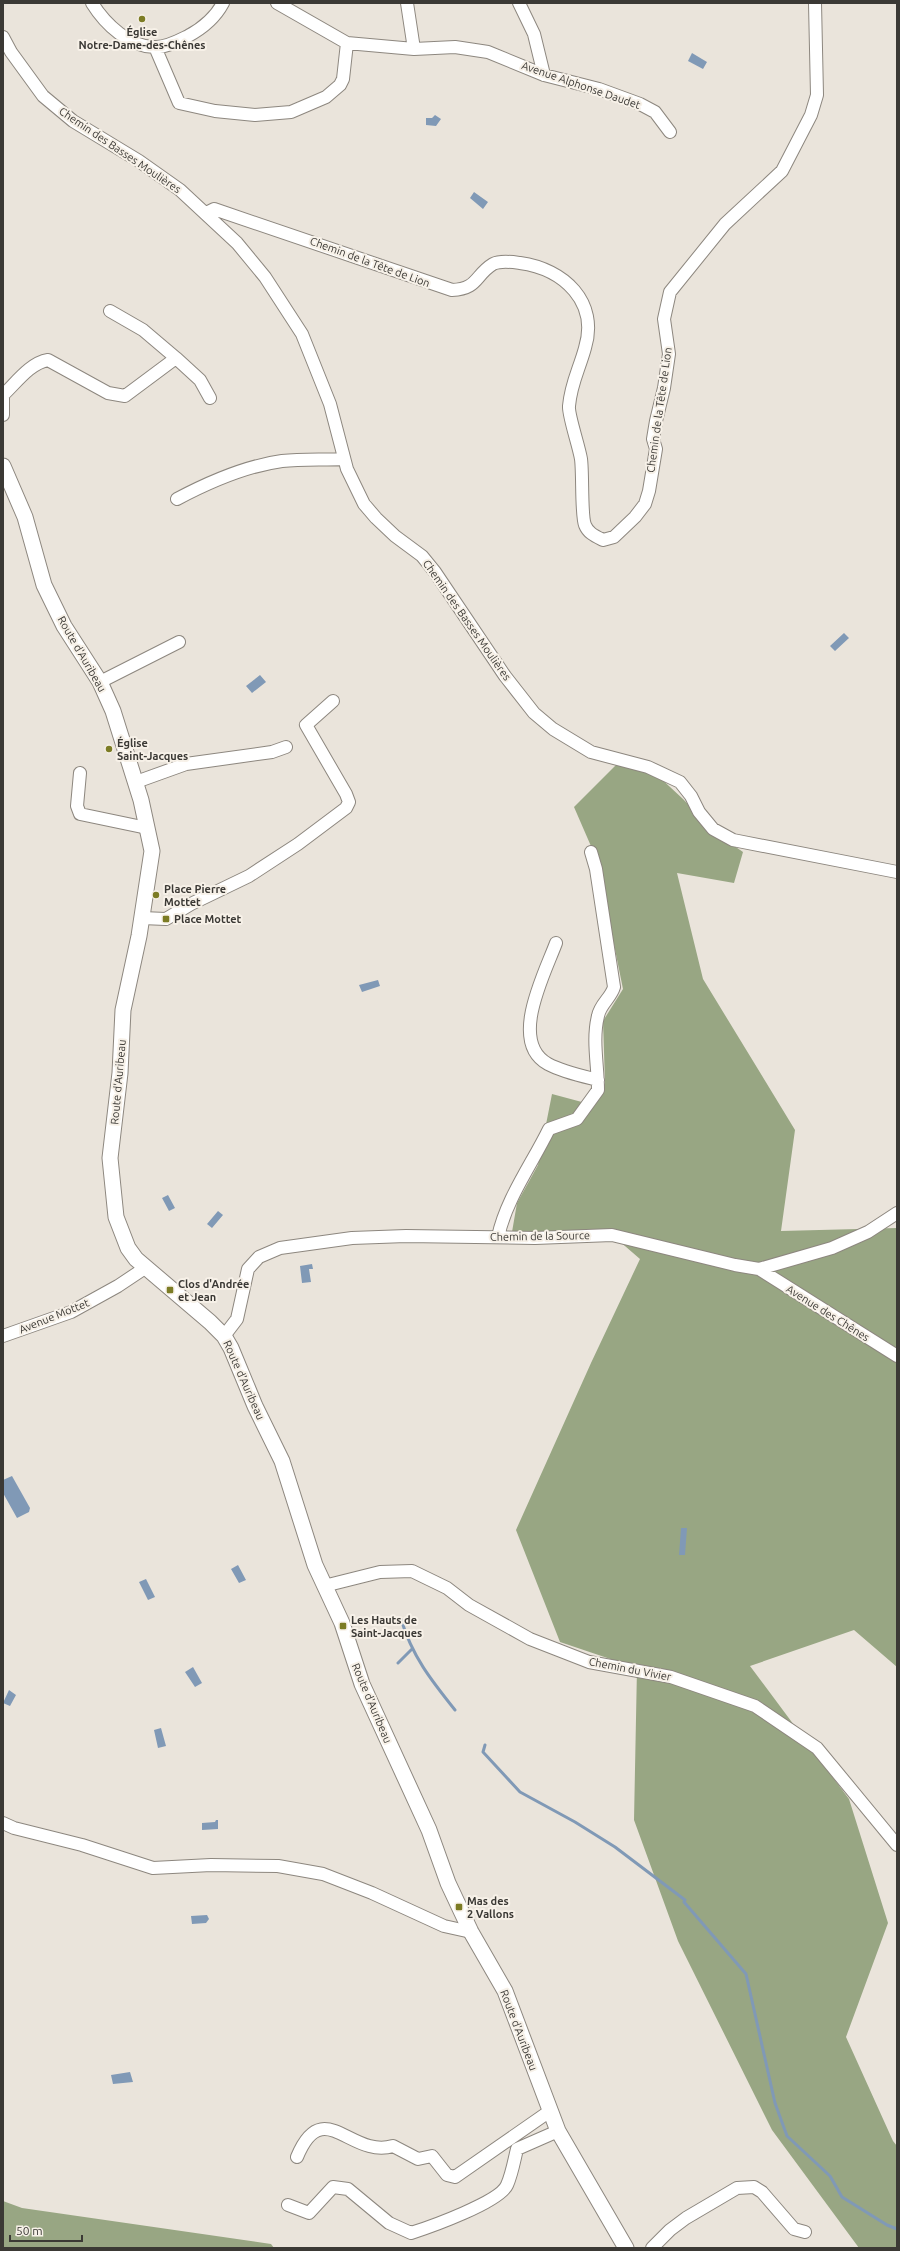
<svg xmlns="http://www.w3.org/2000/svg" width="900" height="2251" font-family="Ubuntu,sans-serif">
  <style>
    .forest { fill: #98a683 }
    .water { fill: #8099b6 }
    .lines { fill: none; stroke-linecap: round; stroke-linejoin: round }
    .stream { stroke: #8099b6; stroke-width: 3 }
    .minor-casing { stroke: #8d877f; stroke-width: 14 }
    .tertiary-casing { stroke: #8d877f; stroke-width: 17 }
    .minor { stroke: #fff; stroke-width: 12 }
    .tertiary { stroke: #fff; stroke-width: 15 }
    .poi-dot { fill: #7c7c25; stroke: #f7f1e8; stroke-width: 1.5 }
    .labels { text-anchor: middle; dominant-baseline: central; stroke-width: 4; stroke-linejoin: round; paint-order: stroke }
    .poi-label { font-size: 11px; font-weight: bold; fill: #3b3935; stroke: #f7f1e8; text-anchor: start }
    .street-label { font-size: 11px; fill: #3b3935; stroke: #f7f1e8 }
  </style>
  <rect width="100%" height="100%" fill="#eae4db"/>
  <path class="forest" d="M 617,764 L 656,774 L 683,799 L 714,832 L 743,852 L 734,883 L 677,873 L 703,979 L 795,1130 L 781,1231 L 897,1228 L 897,1667 L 854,1630 L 750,1666 L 849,1799 L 888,1923 L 846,2037 L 893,2141 L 897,2146 L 897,2248 L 859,2248 L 772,2130 L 678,1941 L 634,1820 L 637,1668 L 560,1642 L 516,1530 L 591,1363 L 640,1259 L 618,1240 L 512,1232 L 517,1203 L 538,1165 L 552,1094 L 593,1105 L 605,1083 L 603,1021 L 623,989 L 597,860 L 574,807 Z
    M 3,2201 L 22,2208 L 271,2244 L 274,2248 L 3,2248 Z"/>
  <path class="water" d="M 692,53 L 707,62 L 703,69 L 688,61 Z
    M 435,115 L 441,119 L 436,126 L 426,125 L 426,118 L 432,118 Z
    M 474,192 L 488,202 L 483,209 L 470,198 Z
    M 844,633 L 849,638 L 835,651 L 830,646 Z
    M 260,675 L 266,682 L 252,693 L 246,686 Z
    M 378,980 L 380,986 L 362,992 L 359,985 Z
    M 168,1195 L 175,1208 L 169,1211 L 162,1198 Z
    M 218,1211 L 223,1215 L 212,1228 L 207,1224 Z
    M 312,1264 L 313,1269 L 309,1269 L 311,1282 L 302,1283 L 300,1266 Z
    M 12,1476 L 30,1508 L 29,1512 L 17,1518 L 3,1493 L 3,1480 Z
    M 681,1528 L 687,1528 L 685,1555 L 679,1555 Z
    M 238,1565 L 246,1580 L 239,1583 L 231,1569 Z
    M 146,1579 L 155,1597 L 148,1600 L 139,1582 Z
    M 193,1667 L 202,1683 L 195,1687 L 185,1672 Z
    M 9,1690 L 16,1695 L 10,1706 L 3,1703 Z
    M 161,1728 L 166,1746 L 158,1748 L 154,1730 Z
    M 216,1820 L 218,1820 L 218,1829 L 202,1830 L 202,1823 L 215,1822 Z
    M 191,1916 L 207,1915 L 209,1919 L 206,1923 L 192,1924 Z
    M 130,2072 L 133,2082 L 113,2084 L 111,2075 Z"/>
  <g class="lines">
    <path class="stream" d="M 401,1619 C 412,1656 431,1680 455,1710
      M 398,1663 L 412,1649
      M 485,1745 L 483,1752 L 520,1792 L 575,1822 L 615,1847 L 685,1900 L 684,1902 L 746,1974 L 775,2103 L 787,2136 L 830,2176 L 842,2197 L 887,2225 L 897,2229"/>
    <defs>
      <path id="minor" d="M 92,3 C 105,24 130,48 156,47 C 167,47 178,41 188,36 C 203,28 215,18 223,3
        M 277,3 L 347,43 L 414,49 L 455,47 L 488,52 L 544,75 L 599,89 L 640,104 L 655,112 L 670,132
        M 407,3 L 414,49
        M 519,3 L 534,34 L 544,75
        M 3,37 L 11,52 L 43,96 L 73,121 L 139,161 L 180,190 L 237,243 L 265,277 L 302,334 L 330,404 L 347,469 L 364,504 L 376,518 L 395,536 L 422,556 L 435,572 L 505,676 L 534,713 L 553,729 L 591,752 L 648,767 L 680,782 L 691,796 L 699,812 L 713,829 L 733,840 L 897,872
        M 155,47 L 179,103 L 215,111 L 255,115 L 291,112 L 326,97 L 340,85 L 343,79 L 347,43
        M 206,213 L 214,209 L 452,290 C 478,289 475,275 493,264 C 501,260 513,262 520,263 C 564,269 599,302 585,348 C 579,370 571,383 569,406 C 568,415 579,446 581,459 C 583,473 581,516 585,525 C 588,533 595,536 603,540 L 614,537 L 635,517 L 645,504 L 649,491 L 656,449 L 653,439 L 656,421 L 664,388 L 669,354 L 664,319 L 670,292 L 725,224 L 782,171 L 811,115 L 817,95 L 815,3
        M 110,311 L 143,330 L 176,358
        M 3,415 L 3,395 C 16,383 30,363 48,360 L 108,393 L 125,396 L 176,358 L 200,380 L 210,398
        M 177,499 C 209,482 245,466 282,461 C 302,459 323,460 344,459
        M 100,682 L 179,642
        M 80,773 L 77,806 L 80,814 L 147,828
        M 136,782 L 186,764 L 272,752 L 286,747
        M 142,918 L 166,919 L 191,904 L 249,876 L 298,844 L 346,808 L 349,802 L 346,794 L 306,725 L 333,701
        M 556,943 C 545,973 508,1042 548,1064 C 563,1072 582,1076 598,1080
        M 498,1237 C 506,1199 532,1164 549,1129 L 577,1119 L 598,1090 C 598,1065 592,1040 598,1016 C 600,1004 611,998 614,987 L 596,869 L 591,852
        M 759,1269 L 897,1356
        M 3,1336 L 71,1312 L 118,1286 L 145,1268
        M 224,1336 L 237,1319 L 248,1269 L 259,1257 L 280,1248 L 352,1238 L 406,1236 L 535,1238 L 612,1235 L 735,1265 L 759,1269 L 832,1248 L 868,1232 L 897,1213
        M 324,1586 L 380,1572 L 412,1571 L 447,1588 L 469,1605 L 530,1639 L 589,1662 L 671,1677 L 755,1706 L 817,1748 L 897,1845
        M 3,1823 L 14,1828 L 82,1845 L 153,1868 L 211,1865 L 278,1866 L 323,1874 L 372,1893 L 444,1926 L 471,1932
        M 297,2157 C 323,2094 351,2159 393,2146 L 418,2159 L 432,2156 L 447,2175 L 455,2177 L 550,2111
        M 288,2205 L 309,2213 L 333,2187 L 348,2189 L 389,2223 L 411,2233 C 430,2227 500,2202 507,2185 C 512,2174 514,2161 517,2149 L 558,2131
        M 652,2248 L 670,2230 L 686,2218 L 737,2188 L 754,2187 L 762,2192 L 794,2229 L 805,2232"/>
      <path id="tertiary" d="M 3,466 L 25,517 L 44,585 L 64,626 L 100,682 L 113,711 L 141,800 L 152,851 L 139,936 L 123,1010 L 120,1073 L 110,1158 L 116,1217 L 128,1248 L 136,1259 L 210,1322 L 224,1336 L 231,1348 L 255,1406 L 282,1461 L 315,1565 L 342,1623 L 362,1684 L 429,1830 L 448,1883 L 471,1932 L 505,1991 L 558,2131 L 626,2248"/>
    </defs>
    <use href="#minor" class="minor-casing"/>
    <use href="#tertiary" class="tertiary-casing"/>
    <use href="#minor" class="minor"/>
    <use href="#tertiary" class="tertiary"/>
  </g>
  <g class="poi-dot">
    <circle cx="142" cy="19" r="4"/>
    <circle cx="109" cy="749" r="4"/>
    <circle cx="156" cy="895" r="4"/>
    <rect x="162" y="915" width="8" height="8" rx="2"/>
    <rect x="166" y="1286" width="8" height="8" rx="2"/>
    <rect x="339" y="1622" width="8" height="8" rx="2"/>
    <rect x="455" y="1903" width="8" height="8" rx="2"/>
  </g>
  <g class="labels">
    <g class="poi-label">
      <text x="142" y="32" text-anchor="middle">Église<tspan x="142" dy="13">Notre-Dame-des-Chênes</tspan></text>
      <text x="117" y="743">Église<tspan x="117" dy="13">Saint-Jacques</tspan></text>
      <text x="164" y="889">Place Pierre<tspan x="164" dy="13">Mottet</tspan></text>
      <text x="174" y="919">Place Mottet</text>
      <text x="178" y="1284">Clos d'Andrée<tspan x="178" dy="13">et Jean</tspan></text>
      <text x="351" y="1620">Les Hauts de<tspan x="351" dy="13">Saint-Jacques</tspan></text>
      <text x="467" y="1901">Mas des<tspan x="467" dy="13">2 Vallons</tspan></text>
    </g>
    <g class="street-label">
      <text transform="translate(581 85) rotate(19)">Avenue Alphonse Daudet</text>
      <text transform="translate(120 150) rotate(34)">Chemin des Basses Moulières</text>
      <text transform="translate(370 262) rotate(20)">Chemin de la Tête de Lion</text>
      <text transform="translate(659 410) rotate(-82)">Chemin de la Tête de Lion</text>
      <text transform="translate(467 620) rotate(55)">Chemin des Basses Moulières</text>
      <text transform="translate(82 654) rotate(60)">Route d'Auribeau</text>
      <text transform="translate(118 1082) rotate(-85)">Route d'Auribeau</text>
      <text transform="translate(540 1236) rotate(-1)">Chemin de la Source</text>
      <text transform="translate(828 1313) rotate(32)">Avenue des Chênes</text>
      <text transform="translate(54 1316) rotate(-22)">Avenue Mottet</text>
      <text transform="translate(244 1380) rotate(66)">Route d'Auribeau</text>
      <text transform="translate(630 1669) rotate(11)">Chemin du Vivier</text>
      <text transform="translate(372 1703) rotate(67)">Route d'Auribeau</text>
      <text transform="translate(519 2030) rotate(69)">Route d'Auribeau</text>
    </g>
  </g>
  <rect width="900" height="2251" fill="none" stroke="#3b3935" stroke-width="8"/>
  <path d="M10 2235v6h72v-6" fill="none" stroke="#3b3935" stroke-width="2"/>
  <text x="16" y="2235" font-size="12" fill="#3b3935" stroke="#f7f1e8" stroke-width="3" paint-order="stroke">50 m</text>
</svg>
